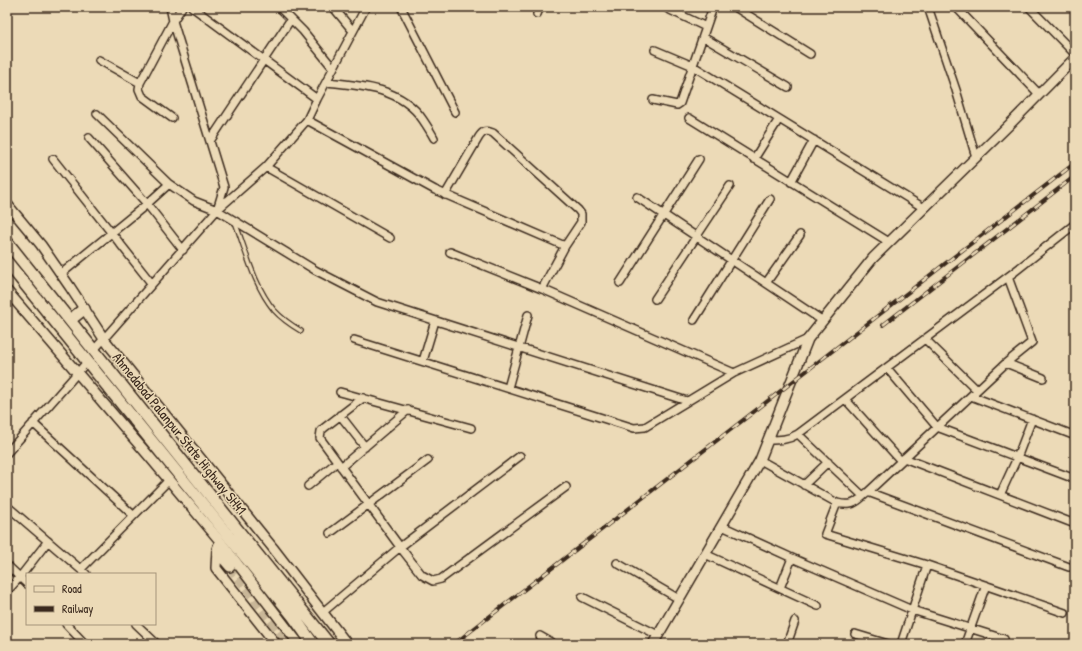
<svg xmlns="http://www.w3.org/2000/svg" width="1082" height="651" font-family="'Patrick Hand',sans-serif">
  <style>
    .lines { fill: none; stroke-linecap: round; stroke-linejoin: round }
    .tertiary-tunnel { stroke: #c9b798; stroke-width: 9; stroke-dasharray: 9 4.5; stroke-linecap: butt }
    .service-casing { stroke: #3b2a1e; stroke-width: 6 }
    .minor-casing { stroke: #3b2a1e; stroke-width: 10 }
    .tertiary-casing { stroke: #3b2a1e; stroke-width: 12 }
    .primary-casing { stroke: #3b2a1e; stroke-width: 14 }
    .service { stroke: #ecdab7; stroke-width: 3.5 }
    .minor { stroke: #ecdab7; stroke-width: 7 }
    .tertiary { stroke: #ecdab7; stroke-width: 9 }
    .primary { stroke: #ecdab7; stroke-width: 11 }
    .rail-casing { stroke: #3b2a1e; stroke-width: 4 }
    .rail { stroke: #ecdab7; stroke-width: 2.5; stroke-dasharray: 8; stroke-linecap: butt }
    .labels { text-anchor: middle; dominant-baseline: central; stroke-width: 3; stroke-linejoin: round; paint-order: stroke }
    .street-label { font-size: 14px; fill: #3b2a1e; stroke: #ecdab7 }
  </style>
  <rect width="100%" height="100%" fill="#ecdab7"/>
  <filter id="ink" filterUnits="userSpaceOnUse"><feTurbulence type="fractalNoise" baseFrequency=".025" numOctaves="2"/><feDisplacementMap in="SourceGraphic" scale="8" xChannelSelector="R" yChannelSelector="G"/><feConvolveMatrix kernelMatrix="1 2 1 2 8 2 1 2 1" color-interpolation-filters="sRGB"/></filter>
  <g filter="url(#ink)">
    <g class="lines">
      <path class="tertiary-tunnel" d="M 230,567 L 289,644"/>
      <defs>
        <path id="service" d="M 235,222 C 246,251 254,286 274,310 C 282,319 291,325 301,331"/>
        <path id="minor" d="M 170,7 L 173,21 L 140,83 L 139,89 L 142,96 L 172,118
          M 192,7 L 317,99 L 307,120 L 435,190 L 565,246
          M 279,7 L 303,31 L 333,68
          M 333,7 L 353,31
          M 401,7 L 455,112
          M 735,7 L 810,54
          M 928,7 L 956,90 L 976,157
          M 956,7 L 1039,94
          M 1029,7 L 1075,54
          M 668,9 L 706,27
          M 537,14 L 540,7
          M 703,37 L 788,87
          M 655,50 L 693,66 L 924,208
          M 99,60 L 140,83
          M 326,82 C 361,85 402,88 423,120 C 427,126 431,132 434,138
          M 317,99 L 366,7
          M 653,100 L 677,105 L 680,103 L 713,7
          M 97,114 L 169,184 L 194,201 L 217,210 L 315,270 L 377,302 L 687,401
          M 689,118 L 889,242
          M 89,138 L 147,204 L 183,250
          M 210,141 L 291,19
          M 53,159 L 152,284
          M 754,159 L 779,119
          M 266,167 L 390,238
          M 791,182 L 814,140
          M 445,195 L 479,137 C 483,131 486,130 493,133 L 578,210 L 581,214 L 581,222 L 565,246 L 542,289
          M 637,197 L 823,321
          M 217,210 L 266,167 L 307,120
          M 450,252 L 542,289 L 734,373 L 808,339
          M 61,274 L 147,204 L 169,184
          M 620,283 L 699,159
          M 766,283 L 800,235
          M 655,299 L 730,186
          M 694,320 L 770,199
          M 925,339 L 977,390
          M 354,340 L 634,428 L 645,427 L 734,373
          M 94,350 L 217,210 L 224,187 L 173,21 L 182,7
          M 423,361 L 435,321
          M 1006,363 L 1043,378
          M 887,368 L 937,427 L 1075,479
          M 508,388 L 528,315
          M 340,392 L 471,428
          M 971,396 L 1073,435
          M 363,398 L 324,428 L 321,431 L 320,438 L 400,547 L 422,575 L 433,581 L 441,579 L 566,487
          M 845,399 L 901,461
          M 340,415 L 365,447
          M 33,423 L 133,515
          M 798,434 L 863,496
          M 768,440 C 780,440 788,440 798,434 L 1013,273 L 1075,224
          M 7,453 L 87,362
          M 904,458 L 1075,524
          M 760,460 L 837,503 C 854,507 856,502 868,492 L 1069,567
          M 341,467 L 408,410
          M 804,485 L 828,462
          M 308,486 L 337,462
          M 868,492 L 1006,363 L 1032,342 L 1008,277
          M 1000,495 L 1017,458 L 1032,419
          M 837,503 L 825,534 L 927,565 L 901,644
          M 7,506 L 86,574
          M 722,526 L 792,558 L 912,610 L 1004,639
          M 330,533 L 428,460
          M 705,554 L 818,606
          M 617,563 L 679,599
          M 7,565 L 27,584
          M 927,565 L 1065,613
          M 81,569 L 169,480
          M 780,588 L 792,558
          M 7,591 L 20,577 L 48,541
          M 582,597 L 658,635
          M 323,612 L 400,547 L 520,456
          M 66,624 L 85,644
          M 136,624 L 157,644
          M 855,634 L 888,644
          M 540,636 L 554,644
          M 787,644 L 795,621
          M 965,644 L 986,585"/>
        <path id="tertiary" d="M 7,204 L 41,245 L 70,287 L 104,339 L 273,548 L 347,644
          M 7,291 L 148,455 L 220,541 L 299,644
          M 220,541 L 217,549 L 216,568 L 276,644
          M 217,552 L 230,567
          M 653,644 L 760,460 L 808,339 L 873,258 L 1010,124 L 1075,58"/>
        <path id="primary" d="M 7,242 L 329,644
          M 7,262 L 293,616 L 313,644
          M 70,320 L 84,309"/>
      </defs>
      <use href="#service" class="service-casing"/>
      <use href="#minor" class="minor-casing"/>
      <use href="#tertiary" class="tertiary-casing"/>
      <use href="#primary" class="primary-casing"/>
      <use href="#service" class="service"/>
      <use href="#minor" class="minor"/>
      <use href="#tertiary" class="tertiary"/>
      <use href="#primary" class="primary"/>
      <defs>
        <path id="rail" d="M 883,325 L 1075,176
          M 454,644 L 1075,163"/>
      </defs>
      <use href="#rail" class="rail-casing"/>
      <use href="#rail" class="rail"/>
    </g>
  </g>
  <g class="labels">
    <g class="street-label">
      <text transform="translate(180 433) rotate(51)">Ahmedabad Palanpur State Highway SH41</text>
    </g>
  </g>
  <rect width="1082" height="651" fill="none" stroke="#ecdab7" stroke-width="24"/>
  <rect x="12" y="12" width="1058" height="627" fill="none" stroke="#3b2a1e" stroke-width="1.5" filter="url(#ink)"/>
  <rect x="26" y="573" width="130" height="52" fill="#ecdab7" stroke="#a5947a"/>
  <rect x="34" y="586" width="20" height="6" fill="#ecdab7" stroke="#a5947a"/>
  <text x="62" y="593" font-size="12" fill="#3b2a1e">Road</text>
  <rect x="34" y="606" width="20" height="6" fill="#3b2a1e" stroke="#a5947a"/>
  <text x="62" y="613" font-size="12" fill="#3b2a1e">Railway</text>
</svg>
